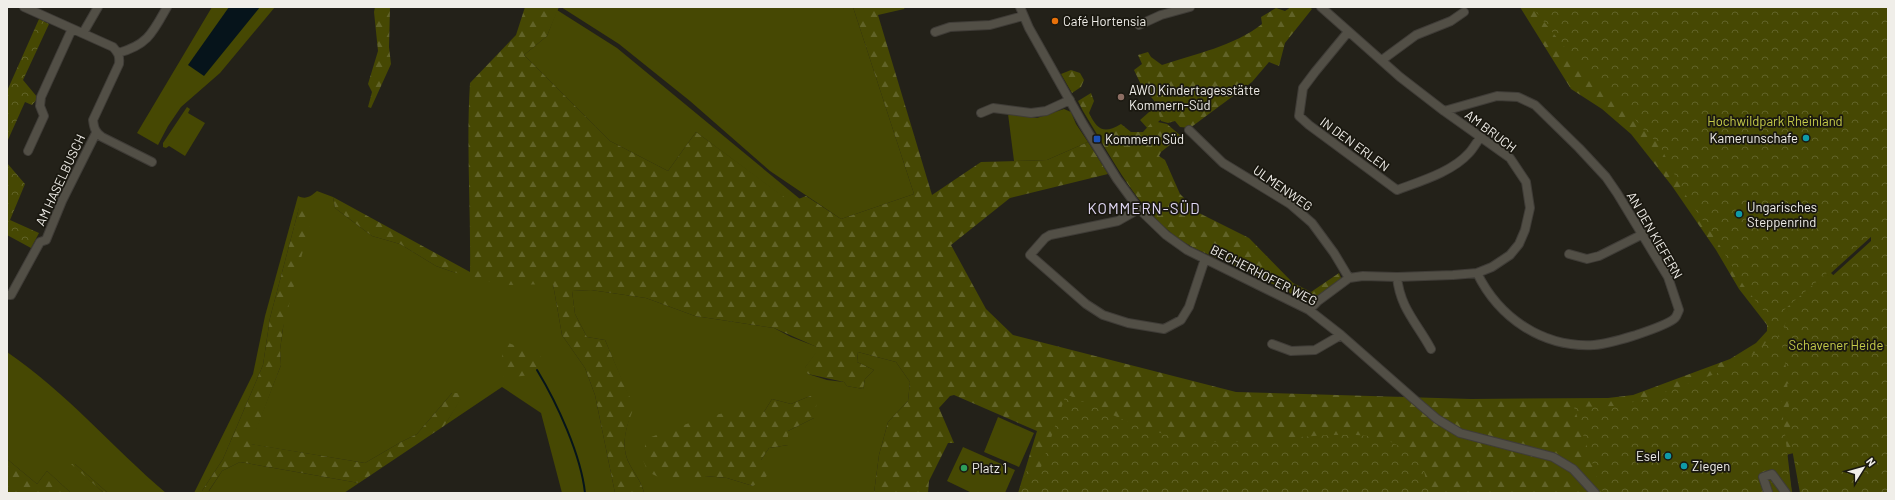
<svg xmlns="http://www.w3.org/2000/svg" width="1895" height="500" font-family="Barlow,sans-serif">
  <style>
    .grass { fill: #464803; fill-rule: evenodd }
    .forest { fill: url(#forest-firs) }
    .park { fill: url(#park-crowns) }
    .water { fill: #06141b }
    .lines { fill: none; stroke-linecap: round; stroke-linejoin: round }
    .stream { stroke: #06141b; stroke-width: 2 }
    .minor-casing { stroke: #3f3c37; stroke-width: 10 }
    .minor { stroke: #524f46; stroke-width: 8 }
    .food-dot { fill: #e8710a; stroke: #1a1810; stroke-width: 1.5 }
    .education-dot { fill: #8d6e63; stroke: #1a1810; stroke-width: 1.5 }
    .culture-dot { fill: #0f9aa8; stroke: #1a1810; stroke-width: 1.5 }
    .transit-dot { fill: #1a4fb4; stroke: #1a1810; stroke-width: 1.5 }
    .leisure-dot { fill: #2e9e5b; stroke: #1a1810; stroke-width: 1.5 }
    .labels { text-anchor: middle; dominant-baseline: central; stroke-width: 3.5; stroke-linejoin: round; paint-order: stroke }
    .poi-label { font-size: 13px; fill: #f0eee9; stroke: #1a1810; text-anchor: start }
    .park-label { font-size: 13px; fill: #c5cb49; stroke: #1a1810 }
    .street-label { font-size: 13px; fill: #f0eee9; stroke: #1a1810 }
    .quarter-label { font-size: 15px; letter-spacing: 1px; fill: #e1d8f5; stroke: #1a1810 }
  </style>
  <defs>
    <pattern id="forest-firs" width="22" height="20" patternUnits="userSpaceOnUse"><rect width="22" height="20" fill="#464803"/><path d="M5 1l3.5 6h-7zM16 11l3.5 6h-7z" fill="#616328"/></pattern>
    <pattern id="park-crowns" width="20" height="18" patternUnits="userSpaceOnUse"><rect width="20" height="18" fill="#464803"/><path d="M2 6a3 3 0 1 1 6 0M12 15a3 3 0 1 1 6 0" fill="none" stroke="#616328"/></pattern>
  </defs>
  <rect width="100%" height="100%" fill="#232119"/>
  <path class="grass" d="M 212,7 L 275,7 L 220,73 L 181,107 L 168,126 L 158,145 L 137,133 Z
    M 561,7 L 853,7 L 914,194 L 841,219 L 770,171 L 690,101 L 619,44 Z
    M 557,10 L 617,48 L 800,199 L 791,203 L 696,132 L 668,171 L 610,141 L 524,55 L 547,36 Z
    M 1157,105 L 1166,115 L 1149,130 L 1140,120 Z
    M 187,107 L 190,109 L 188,113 L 205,123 L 185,156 L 169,146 L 166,148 L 163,147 L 163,143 Z
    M 1064,109 L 1071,112 L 1076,124 L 1088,142 L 1047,160 L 1014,161 L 1008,114 L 1037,118 Z
    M 317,191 L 333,197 L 335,208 L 372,236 L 400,244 L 436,266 L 453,272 L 532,284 L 553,284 L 562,335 L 585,368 L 595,395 L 615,493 L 562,493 L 541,413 L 502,387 L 444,426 L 464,393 L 452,393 L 417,434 L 401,442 L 365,463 L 250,444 L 281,365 L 280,350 L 283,328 L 299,208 L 270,318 L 263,365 L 223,459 L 202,491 L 209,491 L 222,471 L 240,462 L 359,483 L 344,493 L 194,493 L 253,374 L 265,316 L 298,196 C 306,200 311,196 317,191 Z
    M 591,290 L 646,298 L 695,316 L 774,328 L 791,337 L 820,348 L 805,368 L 808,374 L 827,380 L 844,382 L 847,386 L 863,389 L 865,379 L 874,370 L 857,362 L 858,352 L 896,362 L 910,382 L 908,401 L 888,422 L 879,455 L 874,493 L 644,493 C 642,483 635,474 630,465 C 619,446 627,425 633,407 L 605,340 L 587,337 L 575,314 L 572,291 ZM 810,396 L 814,418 L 788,431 L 788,445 L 769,448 L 761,460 L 753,486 L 727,478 L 705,476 L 764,412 L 772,399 L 791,404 Z
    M 7,352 C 66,392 112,447 166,493 L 108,493 L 75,464 L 72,464 L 104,493 L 71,493 L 47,471 L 37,484 L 7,459 Z
    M 998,417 L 1034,433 L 1019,467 L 984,452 Z
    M 963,447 L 1015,470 L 1005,493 L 972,493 L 947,481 Z"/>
  <path class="forest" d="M 375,7 L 390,7 L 389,47 L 391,64 L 371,108 L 368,107 L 372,92 L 368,84 L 378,51 L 374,12 Z
    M 525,7 L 559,7 L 547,36 L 524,55 L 610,141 L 668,171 L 696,132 L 791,202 L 806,196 L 841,219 L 914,194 L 853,7 L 905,7 L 904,9 L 878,15 L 932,195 L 981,162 L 1047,160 L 1088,142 L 1108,174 L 1010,198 L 951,245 L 986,309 L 1013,335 L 1236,392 L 1471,399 L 1608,398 L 1633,395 L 1730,359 L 1756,343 L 1767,331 L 1767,325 L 1739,289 L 1716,250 L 1672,186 L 1631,134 L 1602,109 L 1571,89 L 1520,7 L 1888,7 L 1888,233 L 1872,236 L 1831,273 L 1888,326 L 1888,493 L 1825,445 L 1786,455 L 1792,493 L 1018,493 L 1037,431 L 954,395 L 950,396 L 939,408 L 954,443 L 948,443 L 929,481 L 928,493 L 874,493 L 879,455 L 888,422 L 908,401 L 910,382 L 896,362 L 858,352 L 857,362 L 874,370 L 865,379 L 863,389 L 847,386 L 844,382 L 808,374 L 804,369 L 819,348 L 774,328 L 695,316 L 646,298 L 591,290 L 572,291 L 575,314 L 587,337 L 605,340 L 634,407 C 627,425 619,446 630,465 C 635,474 642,483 644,493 L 615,493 L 595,395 L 585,368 L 562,335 L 553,284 L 503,285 L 453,272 L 436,266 L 400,244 L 372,236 L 335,208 L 333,197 L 470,272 C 471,209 466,146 470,83 L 516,35 Z
    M 1291,7 L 1309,7 L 1312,9 L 1285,43 L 1279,66 L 1269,62 L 1252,82 L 1190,128 L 1180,127 L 1175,121 L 1168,123 L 1161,121 C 1158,111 1156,97 1145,93 L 1134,70 L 1142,64 L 1138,55 L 1148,52 L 1151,57 L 1162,65 C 1195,54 1234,46 1262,24 L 1261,17 L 1276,8 L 1285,11 Z
    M 1071,70 L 1080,73 L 1084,80 L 1081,87 L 1072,93 L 1061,74 Z
    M 1091,93 L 1094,101 L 1089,113 C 1097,129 1103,135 1121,124 L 1131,132 L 1143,132 L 1153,121 L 1167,124 L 1181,136 L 1161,152 L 1159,156 L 1165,160 L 1180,194 L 1199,213 L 1249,238 L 1293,283 L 1311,292 L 1339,273 L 1342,280 L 1308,303 C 1282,288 1254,275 1226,262 C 1207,254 1186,246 1170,232 C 1132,200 1109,153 1083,111 L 1078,101 Z
    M 299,208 L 313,212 L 283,328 L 280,350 L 281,365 L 251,444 L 365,463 L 401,442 L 417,434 L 452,393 L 465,393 L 444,426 L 359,483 L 240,462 L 222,471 L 208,492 L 202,491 L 223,459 L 263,365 L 270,318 Z
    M 501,340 L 541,356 L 540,374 L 504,378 Z
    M 810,396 L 818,396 L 814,418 L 788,431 L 788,445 L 769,448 L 761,460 L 767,476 L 753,486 L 727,478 L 705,476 L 673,484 L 648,472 L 643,460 L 646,439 C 674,429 737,402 764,412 L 772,399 L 791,404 Z
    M 7,459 L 37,484 L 47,471 L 71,493 L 7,493 Z
    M 71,464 L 75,464 L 108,493 L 104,493 Z"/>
  <path class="park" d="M 1532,7 L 1888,7 L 1888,195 L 1884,205 L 1888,199 L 1888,493 L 1800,493 L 1792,449 L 1786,368 L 1781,339 L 1787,317 L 1871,241 L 1871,235 L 1785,309 L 1783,312 L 1778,338 L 1779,339 L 1782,408 L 1792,493 L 1605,493 L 1601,489 L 1574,407 L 1613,406 L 1629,403 L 1649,398 L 1731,368 L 1761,349 L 1772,334 L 1774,324 L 1744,286 L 1720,246 L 1683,191 L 1659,144 L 1643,129 L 1621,102 L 1575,60 Z
    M 39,19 L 49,24 L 23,80 L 38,98 L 32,105 L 25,102 L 7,142 L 7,91 Z
    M 7,163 L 25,184 L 10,220 L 39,233 L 31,248 L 7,235 Z
    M 1066,394 C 1104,411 1145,432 1186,439 C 1249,450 1314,428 1377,437 C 1387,438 1411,453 1421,458 L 1429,493 L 1019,493 L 1027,470 L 1040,470 Z"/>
  <path class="water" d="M 229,7 L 260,7 L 204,76 L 188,65 Z"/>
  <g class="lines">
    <path class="stream" d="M 537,370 C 557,403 581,455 585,493"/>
    <defs>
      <path id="minor" d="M 24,7 L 113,47 C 118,53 120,55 119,64 L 93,120 C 94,128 95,132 102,137 L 152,162
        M 1020,7 L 1029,28 L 1083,124 L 1117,179 L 1139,209 L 1166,235 L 1187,250 L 1309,310 L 1341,335 L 1416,401 L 1437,419 L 1460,433 L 1553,457 L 1573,469 L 1595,493
        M 1139,25 L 1161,15 L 1190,7
        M 935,32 L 950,27 L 990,25 L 1023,16
        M 1348,32 L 1315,72 L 1303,88 L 1299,116 L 1309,125 L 1397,190 C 1421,181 1452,172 1469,153 C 1473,149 1476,143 1480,138
        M 83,33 L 98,7
        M 118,53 C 148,45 153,32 167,7
        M 1382,60 L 1416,35 L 1451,21 L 1464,12
        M 1444,111 L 1497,96 L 1518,97 L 1535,105 L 1579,148 L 1606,177 L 1617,193 L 1668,277 L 1679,310 C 1678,312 1677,316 1675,318 C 1669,324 1645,332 1636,335 C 1623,339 1608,344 1594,345 C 1543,348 1499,318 1477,273
        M 981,113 L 993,108 L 1031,113 L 1046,111 L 1070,100
        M 1189,130 L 1223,163 L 1290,204 L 1312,223 L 1334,253 L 1349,278
        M 28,151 L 44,116 L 40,106 L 41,97 L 72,29
        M 1139,209 L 1118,221 L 1050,235 L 1045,238 L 1030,255 L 1086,304 L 1103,315 L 1128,323 L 1164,329 L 1181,320 L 1189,307 L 1205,259
        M 1569,254 L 1587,259 L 1599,256 L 1643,234
        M 1397,277 C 1400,308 1417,323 1431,349
        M 7,295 L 11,295 L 40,242 L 46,240 L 62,201 L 96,133
        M 1309,310 L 1318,301 L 1349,278 L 1363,276 L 1397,277 L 1453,275 L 1477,273 L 1492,267 L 1510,255 L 1519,244 L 1525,230 L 1530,208 L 1526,182 L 1510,158 L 1444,111 L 1400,77 L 1321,7
        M 1272,344 L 1291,351 L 1315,350 L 1341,335
        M 1768,492 L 1763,477 L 1772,474 L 1786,493"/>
    </defs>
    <use href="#minor" class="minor-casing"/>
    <use href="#minor" class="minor"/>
  </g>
  <circle class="food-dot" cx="1055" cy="21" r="4"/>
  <circle class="education-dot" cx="1121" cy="97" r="4"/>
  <g class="culture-dot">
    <circle cx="1806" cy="138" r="4"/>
    <circle cx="1739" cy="214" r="4"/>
    <circle cx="1668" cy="456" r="4"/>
    <circle cx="1684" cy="466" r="4"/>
  </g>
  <rect class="transit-dot" x="1093" y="135" width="8" height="8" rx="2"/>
  <circle class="leisure-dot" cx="964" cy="468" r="4"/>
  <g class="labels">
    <g class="poi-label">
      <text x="1063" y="21">Café Hortensia</text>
      <text x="1129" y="90">AWO Kindertagesstätte<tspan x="1129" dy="15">Kommern-Süd</tspan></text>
      <text x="1798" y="138" text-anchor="end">Kamerunschafe</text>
      <text x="1105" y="139">Kommern Süd</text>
      <text x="1747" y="207">Ungarisches<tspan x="1747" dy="15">Steppenrind</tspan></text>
      <text x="1660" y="456" text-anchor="end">Esel</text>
      <text x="1692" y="466">Ziegen</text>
      <text x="972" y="468">Platz 1</text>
    </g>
    <g class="park-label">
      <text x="1775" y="121">Hochwildpark Rheinland</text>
      <text x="1836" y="345">Schavener Heide</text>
    </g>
    <g class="street-label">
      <text transform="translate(1491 131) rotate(37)">AM BRUCH</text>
      <text transform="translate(1355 144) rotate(36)">IN DEN ERLEN</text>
      <text transform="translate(60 180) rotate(-65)">AM HASELBUSCH</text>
      <text transform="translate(1283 188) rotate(35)">ULMENWEG</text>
      <text transform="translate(1655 235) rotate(60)">AN DEN KIEFERN</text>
      <text transform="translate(1264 275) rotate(27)">BECHERHOFER WEG</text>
    </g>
    <g class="quarter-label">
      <text x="1144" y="208">KOMMERN-SÜD</text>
    </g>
  </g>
  <rect width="1895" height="500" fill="none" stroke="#f0eee9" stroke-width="16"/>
  <g transform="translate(1863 468) rotate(53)" stroke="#1a1810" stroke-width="3" paint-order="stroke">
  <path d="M0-3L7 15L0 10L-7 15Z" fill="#f0eee9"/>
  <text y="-6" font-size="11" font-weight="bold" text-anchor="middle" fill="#f0eee9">N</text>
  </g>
</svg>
